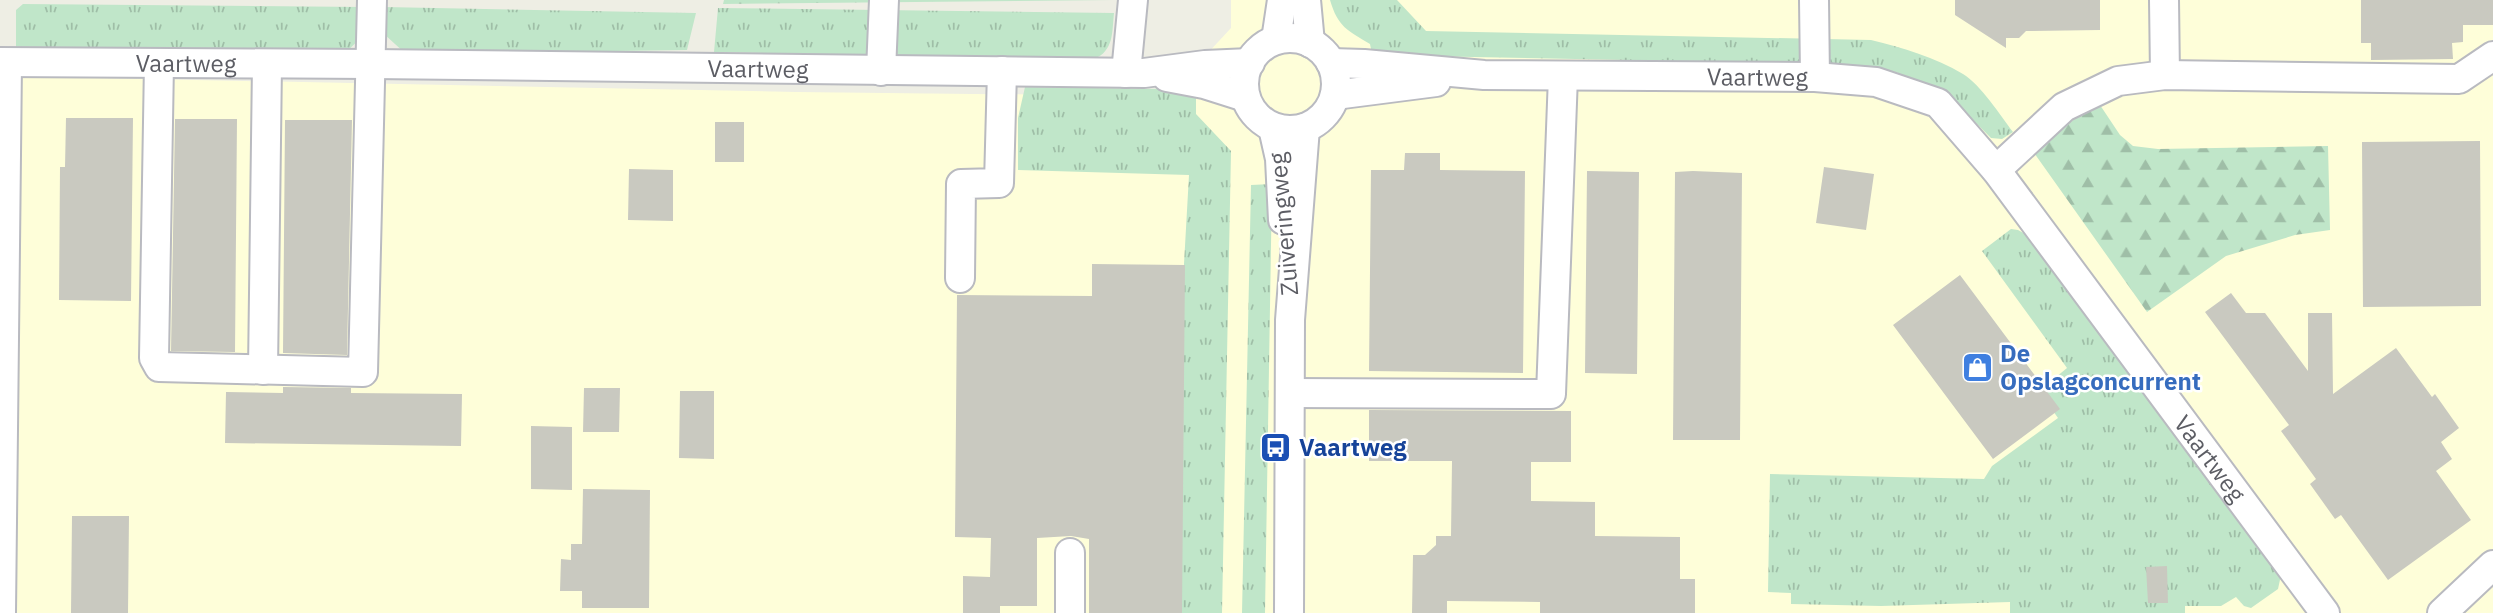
<svg xmlns="http://www.w3.org/2000/svg" width="2493" height="613" font-family="'IBM Plex Sans',sans-serif">
  <style>
    .commercial { fill: #fefed9 }
    .grass { fill: url(#grass-tufts) }
    .forest { fill: url(#forest-firs) }
    .building { fill: #c9c9c0 }
    .lines { fill: none; stroke-linecap: round; stroke-linejoin: round }
    .minor-casing { stroke: #b9bac0; stroke-width: 32 }
    .minor { stroke: #fff; stroke-width: 28 }
    .labels { text-anchor: middle; dominant-baseline: central; stroke-width: 5; stroke-linejoin: round; paint-order: stroke }
    .street-label { font-size: 24px; fill: #5c5d64; stroke: #fff }
    .shop-label { font-size: 24px; font-weight: bold; fill: #366cbe; stroke: #fff; text-anchor: start }
    .transit-label { font-size: 24px; font-weight: bold; fill: #164399; stroke: #fff; text-anchor: start }
  </style>
  <defs>
    <pattern id="grass-tufts" width="24" height="20" patternUnits="userSpaceOnUse" patternTransform="scale(1.75)"><rect width="24" height="20" fill="#c0e6c9"/><path d="M3 7l-1-3M5 7V3M7 7l1-3M15 17l-1-3M17 17v-4M19 17l1-3" fill="none" stroke="#9fbea7"/></pattern>
    <pattern id="forest-firs" width="22" height="20" patternUnits="userSpaceOnUse" patternTransform="scale(1.75)"><rect width="22" height="20" fill="#c0e6c9"/><path d="M5 1l3.5 6h-7zM16 11l3.5 6h-7z" fill="#9fbea7"/></pattern>
  </defs>
  <rect width="100%" height="100%" fill="#eeeee4"/>
  <path class="commercial" d="M 1231,0 L 2493,0 L 2493,613 L 0,613 L 0,76 L 796,92 L 1168,96 L 1231,28 Z"/>
  <path class="grass" d="M 1330,0 L 1397,0 L 1426,31 L 1871,40 C 1903,48 1935,57 1963,74 C 1981,85 2000,115 2013,132 L 2002,139 L 1991,138 L 1949,96 L 1896,72 L 1828,64 L 1421,56 L 1371,49 L 1370,44 C 1347,30 1338,27 1330,0 Z
    M 23,4 L 365,7 L 365,34 L 344,54 L 16,51 L 16,10 Z
    M 384,7 L 696,13 L 687,50 L 406,54 L 384,34 Z
    M 718,8 L 1114,13 C 1112,32 1114,51 1094,59 L 714,52 Z
    M 1025,87 L 1163,89 L 1196,96 L 1196,114 L 1231,151 L 1222,613 L 1181,613 L 1184,264 L 1189,175 L 1018,170 L 1018,118 Z
    M 1272,184 L 1265,613 L 1242,613 L 1251,185 Z
    M 2011,229 L 2018,230 L 2027,235 L 2281,575 L 2278,589 L 2251,608 L 2244,606 L 2236,597 L 2221,606 L 2185,606 L 2185,613 L 2010,613 L 2010,602 L 1881,606 L 1791,604 L 1791,593 L 1768,592 L 1770,474 L 1984,479 L 1992,466 L 2058,418 L 2039,391 L 2067,368 L 1982,251 Z"/>
  <path class="forest" d="M 724,0 L 1114,0 L 723,4 Z
    M 2098,102 L 2120,135 L 2133,146 L 2158,149 L 2328,146 L 2330,230 L 2295,235 L 2226,256 L 2147,312 L 2032,150 Z"/>
  <path class="building" d="M 1955,0 L 2100,0 L 2100,30 L 2026,31 L 2019,38 L 2006,38 L 2006,48 L 1955,15 Z
    M 2361,0 L 2493,0 L 2493,25 L 2463,25 L 2463,42 L 2452,43 L 2453,59 L 2371,60 L 2371,43 L 2361,43 Z
    M 66,118 L 133,118 L 131,301 L 59,300 L 60,167 L 65,167 Z
    M 175,119 L 237,119 L 235,352 L 171,351 Z
    M 285,120 L 352,120 L 347,355 L 283,353 Z
    M 715,122 L 744,122 L 744,162 L 715,162 Z
    M 2480,141 L 2481,306 L 2363,307 L 2362,142 Z
    M 1405,153 L 1440,153 L 1440,170 L 1525,171 L 1523,373 L 1369,371 L 1371,170 L 1404,170 Z
    M 1824,167 L 1874,174 L 1866,230 L 1816,223 Z
    M 629,169 L 673,170 L 673,221 L 628,220 Z
    M 1587,171 L 1639,172 L 1637,374 L 1585,373 Z
    M 1693,171 L 1742,173 L 1740,440 L 1673,440 L 1675,172 Z
    M 1092,264 L 1185,265 L 1182,613 L 1089,613 L 1089,539 L 1071,536 L 1037,538 L 1037,606 L 1000,606 L 1000,613 L 963,613 L 963,576 L 990,577 L 991,538 L 955,537 L 957,295 L 1092,296 Z
    M 1960,275 L 2060,409 L 1993,459 L 1893,325 Z
    M 2231,293 L 2246,313 L 2265,313 L 2308,371 L 2308,313 L 2332,313 L 2333,394 L 2396,348 L 2432,397 L 2435,394 L 2459,428 L 2441,442 L 2452,459 L 2436,471 L 2471,520 L 2388,580 L 2341,515 L 2335,519 L 2310,484 L 2316,479 L 2281,431 L 2289,425 L 2205,312 Z
    M 283,387 L 351,388 L 351,393 L 462,394 L 461,446 L 225,443 L 226,392 L 283,393 Z
    M 584,388 L 620,388 L 619,432 L 583,432 Z
    M 680,391 L 714,391 L 714,459 L 679,458 Z
    M 1369,410 L 1571,411 L 1571,462 L 1531,462 L 1531,501 L 1595,502 L 1595,536 L 1680,537 L 1680,579 L 1695,579 L 1695,613 L 1540,613 L 1540,602 L 1447,601 L 1447,613 L 1412,613 L 1413,555 L 1425,555 L 1436,545 L 1436,536 L 1451,536 L 1452,461 L 1369,461 Z
    M 531,426 L 572,427 L 572,490 L 531,489 Z
    M 583,489 L 650,490 L 649,608 L 582,608 L 582,591 L 560,591 L 561,559 L 571,560 L 571,544 L 582,544 Z
    M 72,516 L 129,516 L 128,613 L 71,613 Z
    M 2167,566 L 2168,603 L 2148,603 L 2146,567 Z"/>
  <g class="lines">
    <defs>
      <g id="minor">
        <path d="M 1306,0 L 1310,43"/>
        <path d="M 1814,0 L 1815,77"/>
        <path d="M 2164,0 L 2165,75"/>
        <circle cx="1290" cy="84" r="46"/>
        <path d="M 1276,40 L 1282,0"/>
        <path id="s1" d="M 0,62 L 372,64 L 1144,73 L 1205,65 L 1250,63"/>
        <path d="M 159,63 L 154,358 L 159,367 L 363,372 L 372,0"/>
        <path id="s2" d="M 1331,63 L 1364,64 L 1484,75 L 1815,77 L 1876,82 L 1938,103 L 1996,170 L 2325,613"/>
        <path d="M 881,71 L 884,0"/>
        <path d="M 1126,73 L 1133,0"/>
        <path d="M 1167,77 L 1204,84 L 1245,97"/>
        <path d="M 1335,95 L 1436,82"/>
        <path d="M 1273,128 L 1280,159 L 1283,220"/>
        <path d="M 1996,170 L 2064,107 L 2118,81 L 2165,75 L 2459,79 L 2493,56"/>
        <path d="M 960,278 L 961,184 L 999,183 L 1002,71"/>
        <path d="M 263,370 L 267,64"/>
        <path d="M 1290,393 L 1551,394 L 1563,76"/>
        <path d="M 1,613 L 7,63"/>
        <path d="M 1070,613 L 1070,553"/>
        <path d="M 1289,613 L 1290,320 L 1305,128"/>
        <path d="M 2442,613 L 2493,565"/>
      </g>
    </defs>
    <use href="#minor" class="minor-casing"/>
    <use href="#minor" class="minor"/>
  </g>
  <defs>
    <symbol id="shop-square" viewBox="-11 -11 22 22"><rect x="-9" y="-9" width="18" height="18" rx="4" fill="#3f7fe0" stroke="#fff"/><path d="M-5-2.5h2.3a2.7 3.5 0 0 1 5.4 0H5L5.5 6h-11ZM-1.5-2.5h3a1.5 2.3 0 0 0-3 0Z" fill="#fff"/></symbol>
    <symbol id="bus-square" viewBox="-11 -11 22 22"><rect x="-9" y="-9" width="18" height="18" rx="4" fill="#1a4fb4" stroke="#fff"/><path d="M-5-6H5V4H4V6H2V4H-2V6H-4V4H-5ZM-3.5-4V0h7V-4ZM-3.5 1.2v1.5H-2V1.2ZM2 1.2v1.5H3.5V1.2Z" fill="#fff"/></symbol>
  </defs>
  <g fill-rule="evenodd">
    <use href="#shop-square" x="1960" y="350" width="35" height="35"/>
    <use href="#bus-square" x="1258" y="430" width="35" height="35"/>
  </g>
  <g class="labels">
    <g class="street-label">
      <text stroke="none"><textPath href="#s1" startOffset="186">Vaartweg</textPath></text>
      <text stroke="none"><textPath href="#s1" startOffset="758">Vaartweg</textPath></text>
      <text stroke="none"><textPath href="#s2" startOffset="427">Vaartweg</textPath></text>
      <text transform="translate(1283 224) rotate(-95)">Zuiveringweg</text>
      <text stroke="none"><textPath href="#s2" startOffset="1059">Vaartweg</textPath></text>
    </g>
    <g class="shop-label">
      <text x="2000" y="353">De<tspan x="2000" dy="28">Opslagconcurrent</tspan></text>
    </g>
    <g class="transit-label">
      <text x="1299" y="447">Vaartweg</text>
    </g>
  </g>
</svg>
